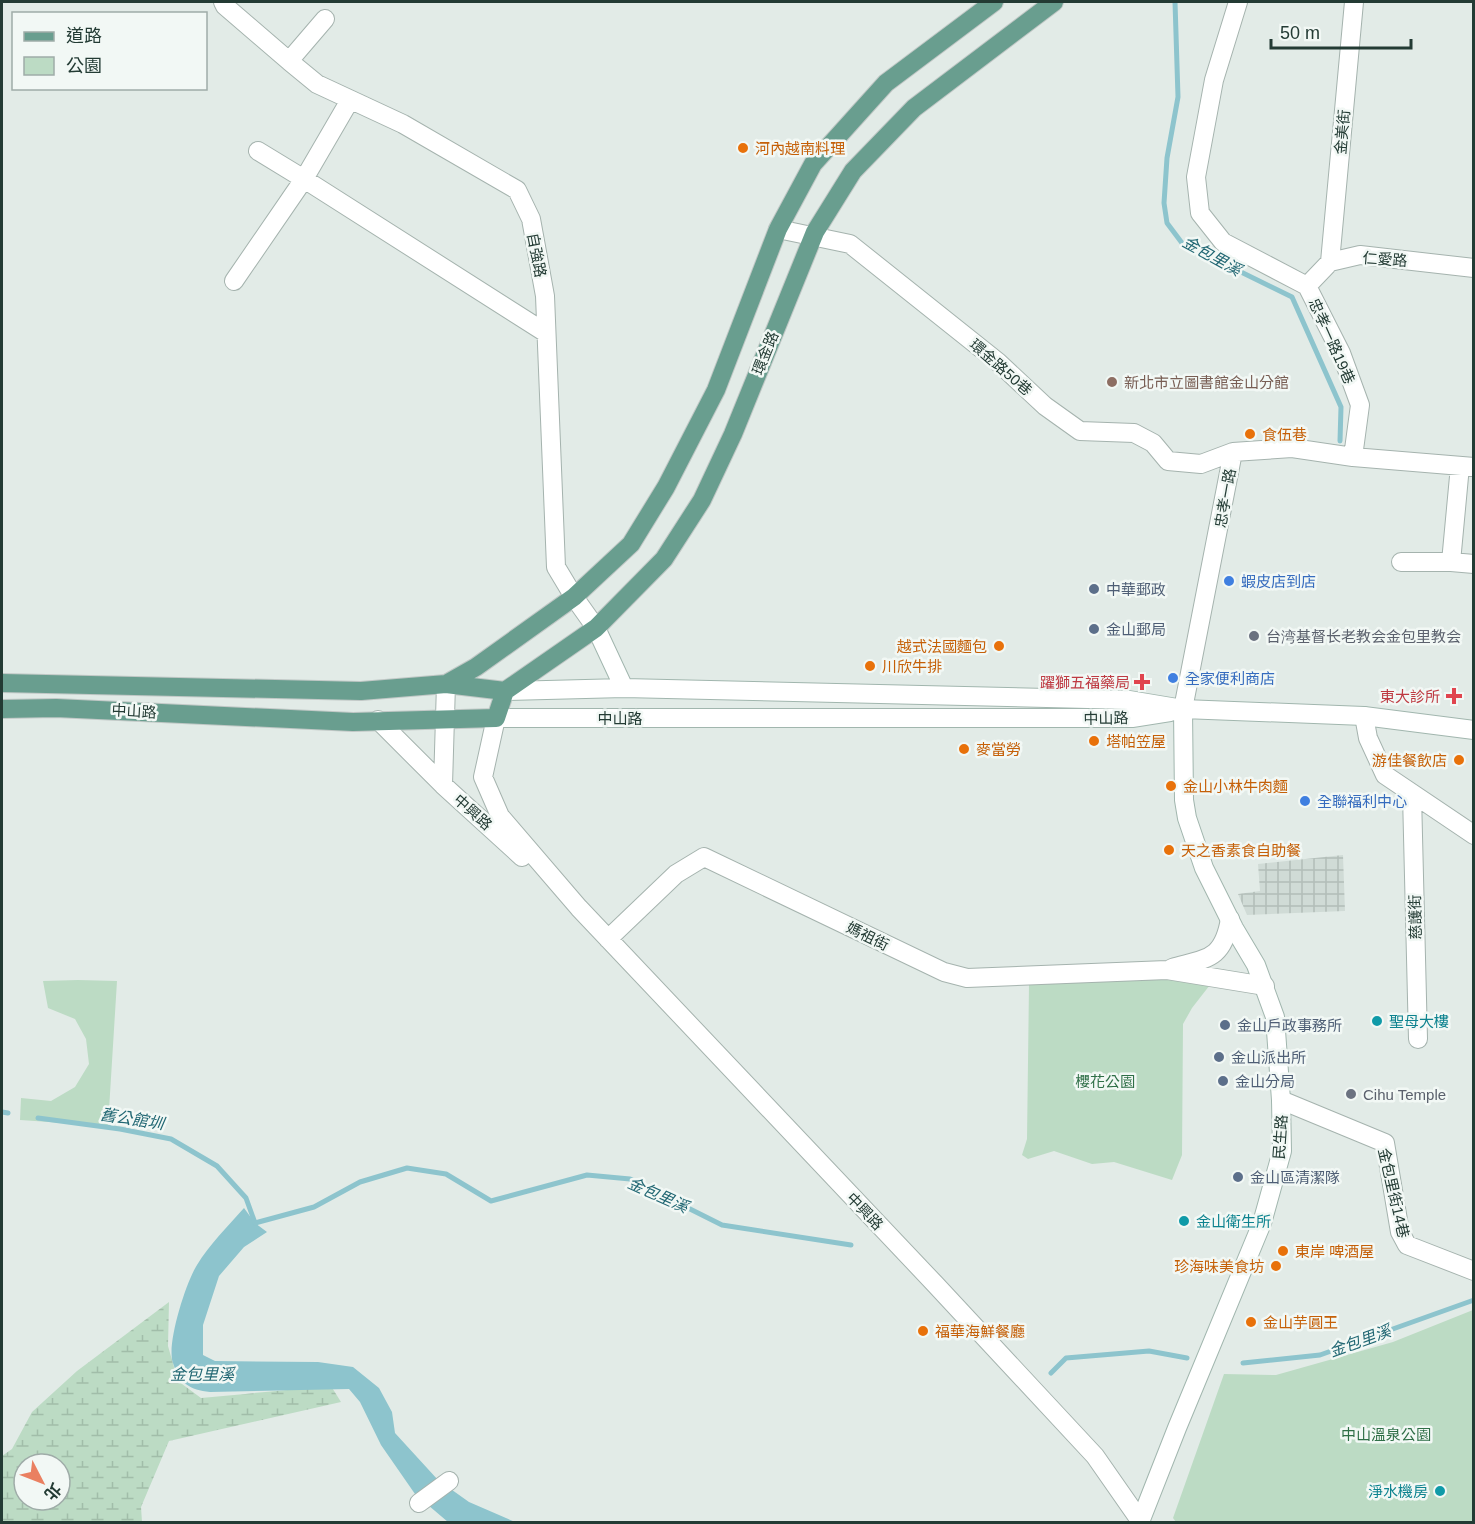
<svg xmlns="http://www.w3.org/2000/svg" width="1475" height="1524" font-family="Helvetica,'Noto Sans TC',sans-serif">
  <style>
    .industrial { fill: url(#industrial-grid) }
    .wetland { fill: url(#wetland-marsh); fill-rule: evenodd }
    .green { fill: #bcdbc4 }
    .water { fill: #8dc4cd }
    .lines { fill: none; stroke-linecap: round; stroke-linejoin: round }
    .stream { stroke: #8dc4cd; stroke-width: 5 }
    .street-casing { stroke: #a5b3ae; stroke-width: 20 }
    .secondary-casing { stroke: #a1b6ae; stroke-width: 20 }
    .primary-casing { stroke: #c1c8c6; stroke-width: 20 }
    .street { stroke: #fff; stroke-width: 18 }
    .secondary { stroke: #fff; stroke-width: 18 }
    .primary { stroke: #699e8f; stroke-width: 18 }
    .food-dot { fill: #e8710a; stroke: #f2f8f5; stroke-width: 2 }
    .education-dot { fill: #8d6e63; stroke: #f2f8f5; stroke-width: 2 }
    .shop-dot { fill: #3f7fe0; stroke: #f2f8f5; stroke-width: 2 }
    .service-dot { fill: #5c6f8a; stroke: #f2f8f5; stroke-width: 2 }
    .worship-dot { fill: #6b7280; stroke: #f2f8f5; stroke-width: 2 }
    .health-dot { fill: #e0444e; stroke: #f2f8f5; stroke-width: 2 }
    .culture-dot { fill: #0f9aa8; stroke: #f2f8f5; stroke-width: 2 }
    .labels { text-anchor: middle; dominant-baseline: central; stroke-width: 5; stroke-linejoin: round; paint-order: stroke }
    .street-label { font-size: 15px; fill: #233b34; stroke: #f2f8f5 }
    .food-label { font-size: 15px; fill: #c56008; stroke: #f2f8f5; text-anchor: start }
    .education-label { font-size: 15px; fill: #785e54; stroke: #f2f8f5; text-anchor: start }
    .shop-label { font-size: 15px; fill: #366cbe; stroke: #f2f8f5; text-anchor: start }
    .service-label { font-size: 15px; fill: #4e5e75; stroke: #f2f8f5; text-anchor: start }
    .worship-label { font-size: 15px; fill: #5b616d; stroke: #f2f8f5; text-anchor: start }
    .health-label { font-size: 15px; fill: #be3a42; stroke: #f2f8f5; text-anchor: end }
    .culture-label { font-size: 15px; fill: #0d838f; stroke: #f2f8f5; text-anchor: start }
    .park-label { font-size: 15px; fill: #2f6f47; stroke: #f2f8f5 }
    .water-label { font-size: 16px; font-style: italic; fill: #216773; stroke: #f2f8f5 }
  </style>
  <defs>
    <pattern id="industrial-grid" width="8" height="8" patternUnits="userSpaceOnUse" patternTransform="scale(1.5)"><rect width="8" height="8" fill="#d0dbd6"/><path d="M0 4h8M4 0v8" fill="none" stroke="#b2bdb8"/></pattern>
    <pattern id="wetland-marsh" width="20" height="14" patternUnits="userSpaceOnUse" patternTransform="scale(1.5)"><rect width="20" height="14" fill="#bcdbc4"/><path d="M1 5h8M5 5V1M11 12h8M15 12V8" fill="none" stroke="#a1bda9"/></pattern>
  </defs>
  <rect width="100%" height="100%" fill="#e2ebe7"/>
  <path class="industrial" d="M 1343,855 L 1345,911 L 1247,915 L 1238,894 L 1260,891 L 1258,864 Z"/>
  <path class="wetland" d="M 169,1302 L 168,1346 L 178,1381 L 201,1398 L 331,1386 L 341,1402 L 169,1441 L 141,1507 L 142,1522 L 2,1522 L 2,1456 L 12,1449 L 32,1412 L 77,1371 ZM 24,1464 L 60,1464 L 60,1500 L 24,1500 Z"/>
  <path class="green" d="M 1186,977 L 1213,981 L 1192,1008 L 1183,1024 L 1182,1155 L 1172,1180 L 1114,1162 L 1092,1164 L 1054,1151 L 1028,1159 L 1022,1155 L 1027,1139 L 1029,985 Z
    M 78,980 L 117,981 L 108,1126 L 20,1120 L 21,1098 L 51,1101 L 75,1087 L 89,1064 L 86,1039 L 75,1019 L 48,1008 L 43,981 Z
    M 1473,1310 L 1473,1522 L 1176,1522 L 1173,1518 L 1224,1374 L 1276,1375 L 1393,1342 Z"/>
  <path class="water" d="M 244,1208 L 255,1223 L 267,1232 L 244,1247 L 219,1276 L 203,1325 L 203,1355 L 215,1361 L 318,1362 L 353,1367 L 379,1388 L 392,1412 L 395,1433 L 438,1480 L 469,1502 L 515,1522 L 448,1522 L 415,1494 L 381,1445 L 360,1402 L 349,1389 L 210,1392 C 190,1390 179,1383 173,1363 C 166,1345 186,1282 197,1265 C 209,1245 228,1226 244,1208 Z"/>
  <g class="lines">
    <path class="stream" d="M 1175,2 L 1178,97 L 1167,158 L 1164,203 L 1167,223 L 1182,243 L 1292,297 L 1341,407 L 1340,441
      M 2,1112 L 8,1113
      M 38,1118 L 120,1129 L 171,1139 L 217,1166 L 246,1198 L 255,1223 L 314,1207 L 360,1182 L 407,1168 L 446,1174 L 491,1201 L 587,1175 L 630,1179 L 722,1225 L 851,1245
      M 1243,1363 L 1320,1355 L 1474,1300
      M 1051,1373 L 1066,1358 L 1149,1351 L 1187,1358"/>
    <defs>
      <path id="street" d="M 223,2 L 225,6 L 289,61
        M 1238,2 L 1214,80 L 1196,177 L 1200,213 L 1223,242 L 1307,286 L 1341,353 L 1360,405 L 1353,457
        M 325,19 L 289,61 L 317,84 L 403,124 L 517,190 L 531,219 L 545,296 L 556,567 L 574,597 L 596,628
        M 258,151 L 304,179 L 546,333
        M 778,229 L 850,244 L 998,362 L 1045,406 L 1080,431 L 1134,433 L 1153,443 L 1168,461 L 1201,464 L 1233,452
        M 1330,262 L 1354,2
        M 234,281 L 304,179 L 350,100
        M 1307,286 L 1330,262 L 1360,255 L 1474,268
        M 1401,562 L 1451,562 L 1474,564
        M 1451,562 L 1460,466
        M 446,684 L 443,785 L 522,857
        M 1183,709 L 1233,452 L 1292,448 L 1353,457 L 1474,467
        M 1364,716 L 1368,738 L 1385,775 L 1474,835
        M 496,718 L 483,777 L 500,816 L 579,908 L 935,1284 L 1095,1456 L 1141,1522
        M 378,720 L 443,785
        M 1412,795 L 1418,1039
        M 608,939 L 676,874 L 704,857 L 944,972 L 967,978 L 1167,970 L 1265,986
        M 1172,968 C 1207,958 1223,960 1230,919
        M 1281,1100 L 1385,1143 L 1400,1232 L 1407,1245 L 1474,1271
        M 419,1503 L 449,1481"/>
      <path id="secondary" d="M 596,628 L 624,688
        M 505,691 L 624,688 L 1129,700 L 1183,709 L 1364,716 L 1474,730
        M 496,718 L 1132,718 L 1170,712
        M 1140,1522 L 1177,1428 L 1262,1223 L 1282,1151 L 1281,1100 L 1275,1017 L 1256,965 L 1234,928 L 1204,868 L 1187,818 L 1184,800 L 1183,709"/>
      <path id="primary" d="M 2,683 L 361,691 L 446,684 L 505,691
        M 446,684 L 476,667 L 574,597 L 631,544 L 666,487 L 716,390 L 778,229 L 813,164 L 886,83 L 994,2
        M 2,709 L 56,708 L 353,722 L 496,718 L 505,691 L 596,628 L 664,559 L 702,500 L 733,434 L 815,232 L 853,171 L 914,108 L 1054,2"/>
    </defs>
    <use href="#street" class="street-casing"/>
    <use href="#secondary" class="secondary-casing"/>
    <use href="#primary" class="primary-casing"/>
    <use href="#street" class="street"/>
    <use href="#secondary" class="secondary"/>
    <use href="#primary" class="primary"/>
  </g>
  <g class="food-dot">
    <circle cx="743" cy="148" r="6"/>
    <circle cx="1250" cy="434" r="6"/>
    <circle cx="999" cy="646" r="6"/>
    <circle cx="870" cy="666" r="6"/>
    <circle cx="1094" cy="741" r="6"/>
    <circle cx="964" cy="749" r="6"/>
    <circle cx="1459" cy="760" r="6"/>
    <circle cx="1171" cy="786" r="6"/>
    <circle cx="1169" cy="850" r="6"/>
    <circle cx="1283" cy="1251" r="6"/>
    <circle cx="1276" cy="1266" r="6"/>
    <circle cx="1251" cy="1322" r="6"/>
    <circle cx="923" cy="1331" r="6"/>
  </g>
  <circle class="education-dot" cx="1112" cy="382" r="6"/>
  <g class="shop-dot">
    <circle cx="1229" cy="581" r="6"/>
    <circle cx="1173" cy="678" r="6"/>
    <circle cx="1305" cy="801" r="6"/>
  </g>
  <g class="service-dot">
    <circle cx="1094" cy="589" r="6"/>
    <circle cx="1094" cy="629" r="6"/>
    <circle cx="1225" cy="1025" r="6"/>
    <circle cx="1219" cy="1057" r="6"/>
    <circle cx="1223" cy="1081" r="6"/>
    <circle cx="1238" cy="1177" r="6"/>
  </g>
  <g class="worship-dot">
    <circle cx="1254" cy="636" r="6"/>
    <circle cx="1351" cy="1094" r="6"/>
  </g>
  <g class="health-dot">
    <path d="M1139 673h6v6h6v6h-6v6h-6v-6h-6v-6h6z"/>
    <path d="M1451 687h6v6h6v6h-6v6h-6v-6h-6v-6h6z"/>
  </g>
  <g class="culture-dot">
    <circle cx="1377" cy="1021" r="6"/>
    <circle cx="1184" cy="1221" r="6"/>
    <circle cx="1440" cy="1491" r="6"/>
  </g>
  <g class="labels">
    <g class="street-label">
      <text transform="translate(1342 132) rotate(-85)">金美街</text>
      <text transform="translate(537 255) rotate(79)">自強路</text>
      <text transform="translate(1385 259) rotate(4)">仁愛路</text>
      <text transform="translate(1332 341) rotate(66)">忠孝一路19巷</text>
      <text transform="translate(765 353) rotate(-68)">環金路</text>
      <text transform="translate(1001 367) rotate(41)">環金路50巷</text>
      <text transform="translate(1225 498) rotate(-80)">忠孝一路</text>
      <text transform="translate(134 711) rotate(3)">中山路</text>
      <text x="620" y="718">中山路</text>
      <text transform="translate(1106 718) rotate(-1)">中山路</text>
      <text transform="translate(473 812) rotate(42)">中興路</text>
      <text transform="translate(1415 917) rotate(-91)">慈護街</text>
      <text transform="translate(868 936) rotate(26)">媽祖街</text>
      <text transform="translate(1280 1137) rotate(-86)">民生路</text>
      <text transform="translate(1394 1193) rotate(77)">金包里街14巷</text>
      <text transform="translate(865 1211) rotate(46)">中興路</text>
    </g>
    <g class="food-label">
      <text x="755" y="148">河內越南料理</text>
      <text x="1262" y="434">食伍巷</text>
      <text x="987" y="646" text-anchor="end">越式法國麵包</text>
      <text x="882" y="666">川欣牛排</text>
      <text x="1106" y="741">塔帕笠屋</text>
      <text x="976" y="749">麥當勞</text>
      <text x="1447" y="760" text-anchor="end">游佳餐飲店</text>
      <text x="1183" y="786">金山小林牛肉麵</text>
      <text x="1181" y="850">天之香素食自助餐</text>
      <text x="1295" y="1251">東岸 啤酒屋</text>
      <text x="1264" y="1266" text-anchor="end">珍海味美食坊</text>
      <text x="1263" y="1322">金山芋圓王</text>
      <text x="935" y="1331">福華海鮮餐廳</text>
    </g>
    <g class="education-label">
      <text x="1124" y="382">新北市立圖書館金山分館</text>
    </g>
    <g class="shop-label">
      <text x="1241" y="581">蝦皮店到店</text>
      <text x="1185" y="678">全家便利商店</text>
      <text x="1317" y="801">全聯福利中心</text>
    </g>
    <g class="service-label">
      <text x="1106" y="589">中華郵政</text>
      <text x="1106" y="629">金山郵局</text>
      <text x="1237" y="1025">金山戶政事務所</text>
      <text x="1231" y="1057">金山派出所</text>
      <text x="1235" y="1081">金山分局</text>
      <text x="1250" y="1177">金山區清潔隊</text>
    </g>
    <g class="worship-label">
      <text x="1266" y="636">台湾基督长老教会金包里教会</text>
      <text x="1363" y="1094">Cihu Temple</text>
    </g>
    <g class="health-label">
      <text x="1130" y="682">躍獅五福藥局</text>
      <text x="1440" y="696">東大診所</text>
    </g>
    <g class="culture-label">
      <text x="1389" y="1021">聖母大樓</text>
      <text x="1196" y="1221">金山衛生所</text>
      <text x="1428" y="1491" text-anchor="end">淨水機房</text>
    </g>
    <g class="park-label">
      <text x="1105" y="1081">櫻花公園</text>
      <text x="1386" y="1434">中山溫泉公園</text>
    </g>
    <g class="water-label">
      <text transform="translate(1212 256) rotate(29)">金包里溪</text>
      <text transform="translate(132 1119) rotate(9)">舊公館圳</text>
      <text transform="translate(658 1195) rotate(24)">金包里溪</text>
      <text transform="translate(1360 1341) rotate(-20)">金包里溪</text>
      <text x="202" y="1374">金包里溪</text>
    </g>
  </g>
  <rect width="1475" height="1524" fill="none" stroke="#233b34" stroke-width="6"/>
  <rect x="12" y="12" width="195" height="78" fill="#f2f8f5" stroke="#9faca8" stroke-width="1.5"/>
  <rect x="24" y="32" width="30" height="9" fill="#699e8f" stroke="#9faca8" stroke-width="1.5"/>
  <text x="66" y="42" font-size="18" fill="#233b34">道路</text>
  <rect x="24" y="57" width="30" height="18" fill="#bcdbc4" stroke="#9faca8" stroke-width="1.5"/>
  <text x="66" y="72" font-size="18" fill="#233b34">公園</text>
  <g transform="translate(42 1482) rotate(132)"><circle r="28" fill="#f2f8f5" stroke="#9faca8" stroke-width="1.5"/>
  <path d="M0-4.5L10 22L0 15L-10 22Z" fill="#ea8061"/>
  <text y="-9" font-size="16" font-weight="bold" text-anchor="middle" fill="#233b34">北</text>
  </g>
  <path d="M1271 39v9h140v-9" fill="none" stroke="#233b34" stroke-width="3"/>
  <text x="1280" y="39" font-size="18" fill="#233b34" stroke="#f2f8f5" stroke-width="4.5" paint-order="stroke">50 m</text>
</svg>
